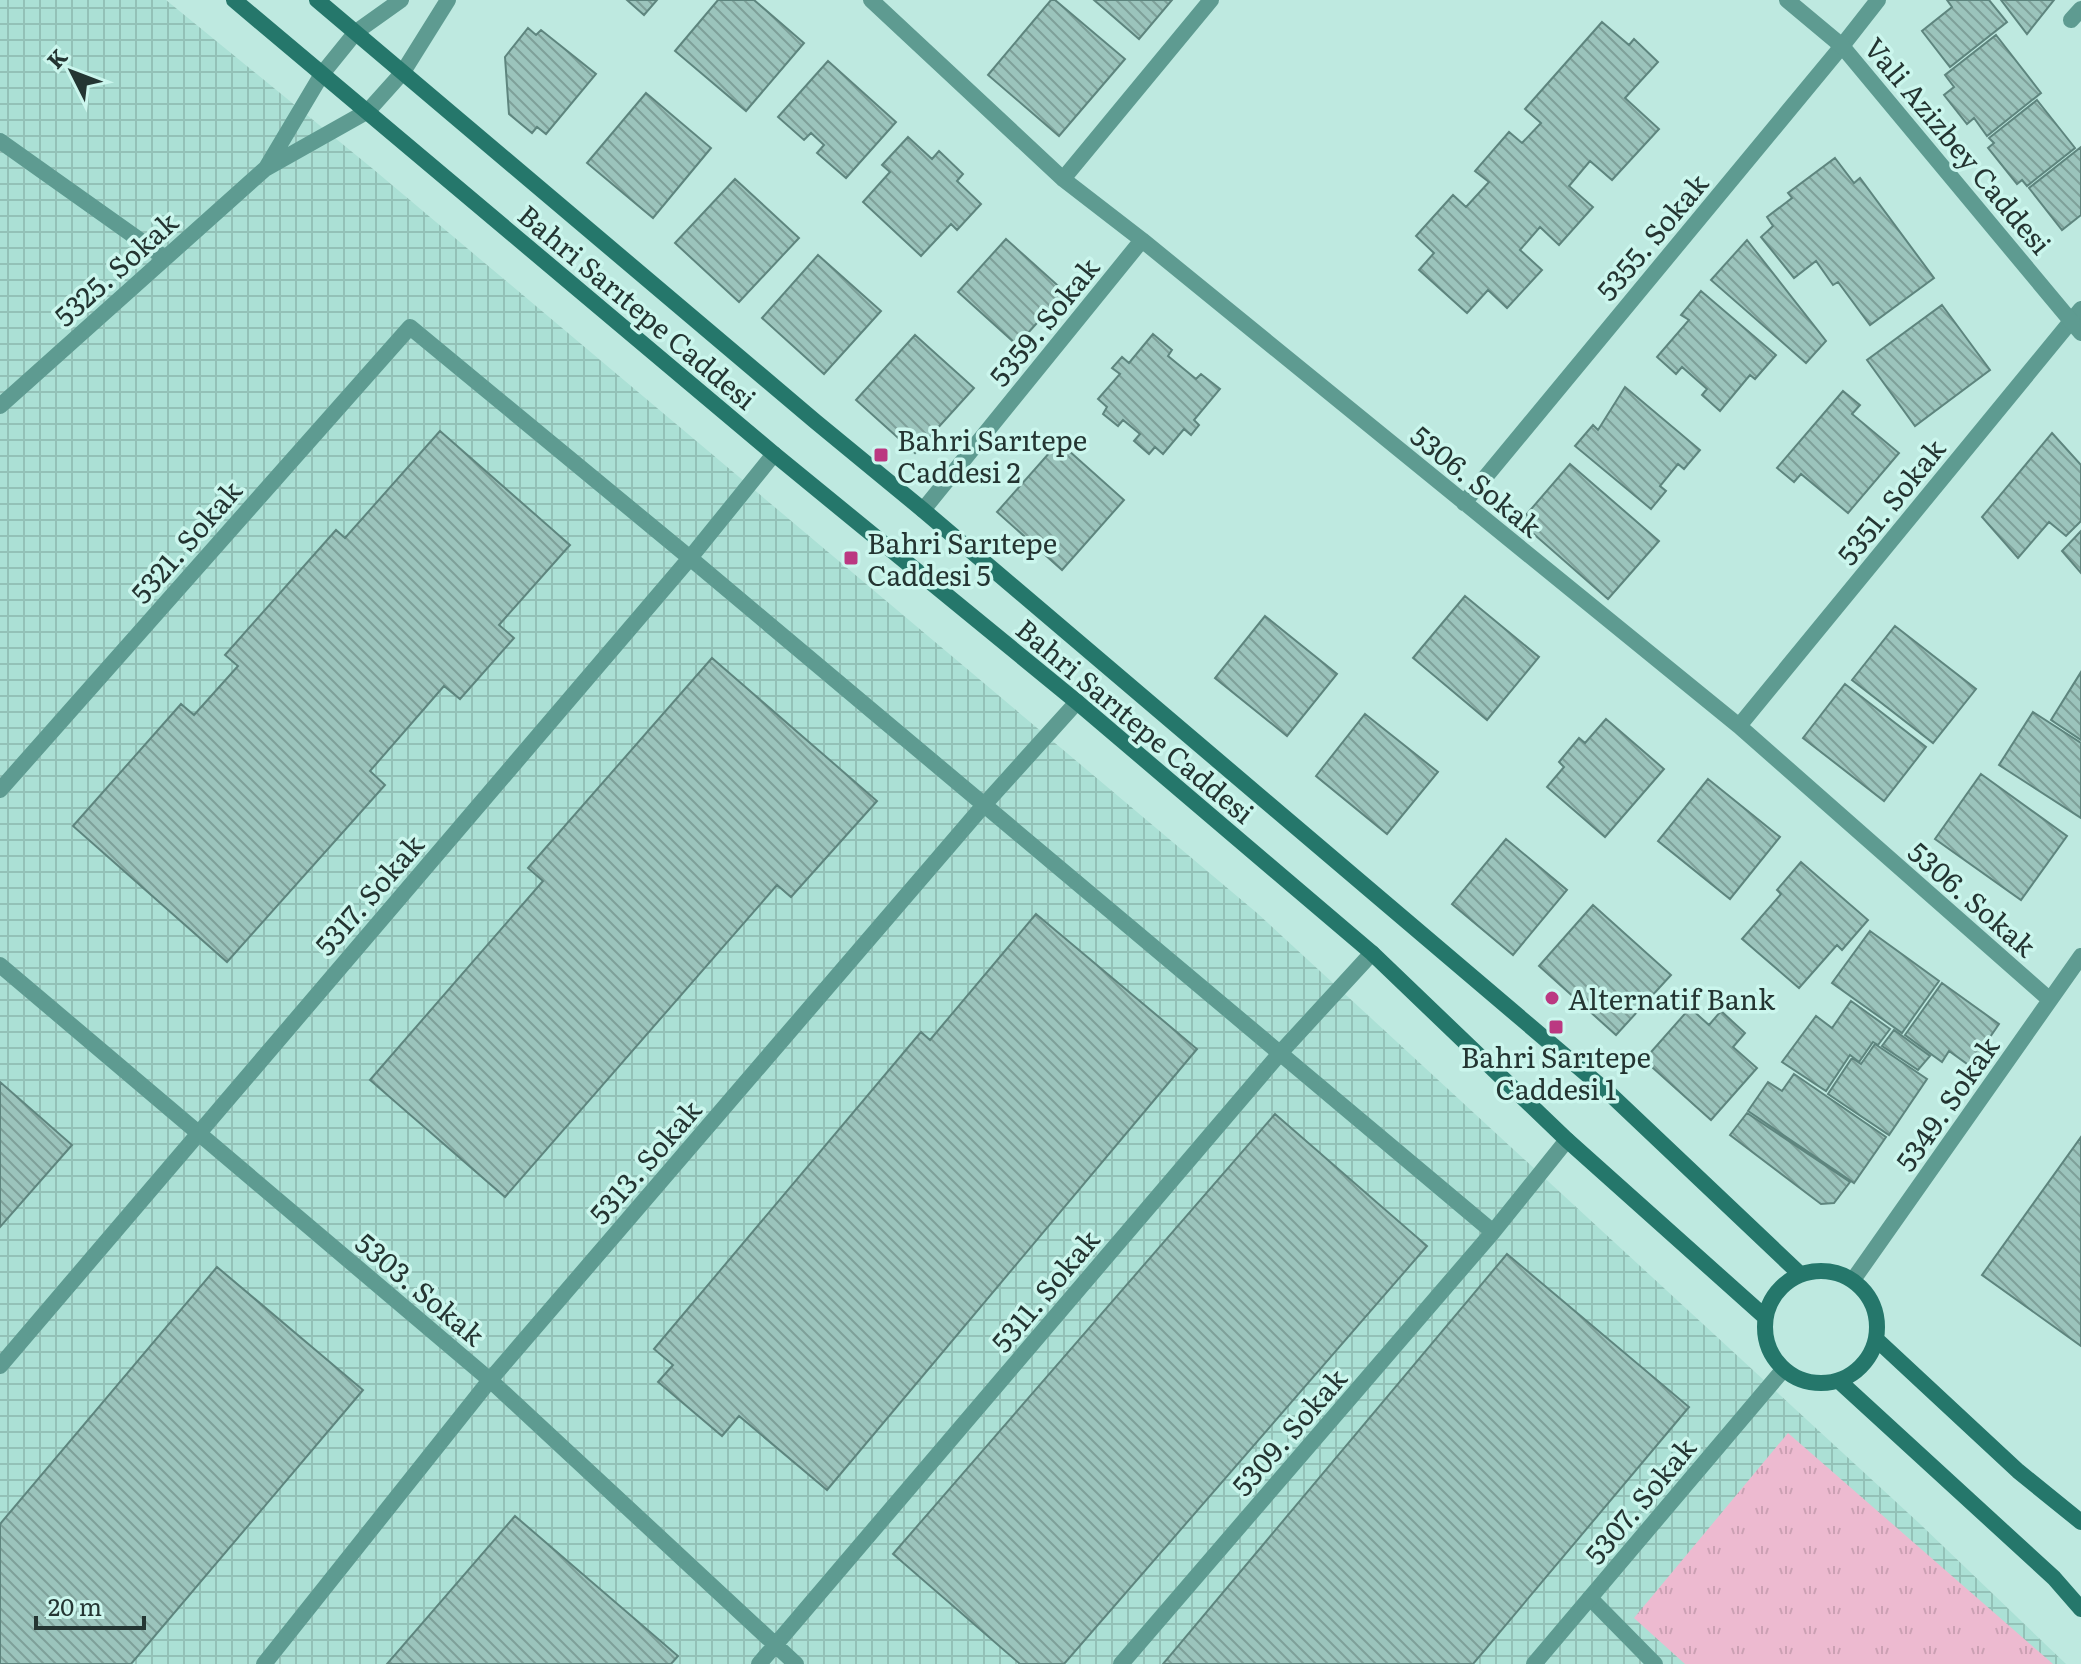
<svg xmlns="http://www.w3.org/2000/svg" width="2081" height="1664" font-family="Literata,serif">
  <style>
    .industrial { fill: url(#industrial-grid) }
    .grass { fill: url(#grass-tufts) }
    .building { fill: url(#building-back-hatch); stroke: #5e857e; stroke-width: 2 }
    .lines { fill: none; stroke-linecap: round; stroke-linejoin: round }
    .minor { stroke: #5e9b91; stroke-width: 16 }
    .tertiary { stroke: #5e9b91; stroke-width: 16 }
    .secondary { stroke: #25776b; stroke-width: 16 }
    .poi-dot { fill: #bb3881; stroke: #cbf6ed; stroke-width: 3 }
    .labels { text-anchor: middle; dominant-baseline: central; stroke-width: 7; stroke-linejoin: round; paint-order: stroke }
    .street-label { font-size: 28px; fill: #243532; stroke: #cbf6ed }
    .poi-label { font-size: 28px; fill: #243532; stroke: #cbf6ed; text-anchor: start }
  </style>
  <defs>
    <pattern id="industrial-grid" width="8" height="8" patternUnits="userSpaceOnUse" patternTransform="scale(2)"><rect width="8" height="8" fill="#abe0d5"/><path d="M0 4h8M4 0v8" fill="none" stroke="#93c1b7"/></pattern>
    <pattern id="grass-tufts" width="24" height="20" patternUnits="userSpaceOnUse" patternTransform="scale(2)"><rect width="24" height="20" fill="#edbad0"/><path d="M3 7l-1-3M5 7V3M7 7l1-3M15 17l-1-3M17 17v-4M19 17l1-3" fill="none" stroke="#cba0b3"/></pattern>
    <pattern id="building-back-hatch" width="6" height="6" patternUnits="userSpaceOnUse" patternTransform="scale(2)"><rect width="6" height="6" fill="#9bc4bc"/><path d="M-1 5l2 2M0 0l6 6M5-1l2 2" fill="none" stroke="#7ea099"/></pattern>
  </defs>
  <rect width="100%" height="100%" fill="#bee9e0"/>
  <path class="industrial" d="M 0,0 L 166,0 L 373,169 L 1257,913 L 1920,1524 L 2066,1664 L 0,1664 Z"/>
  <path class="grass" d="M 1788,1433 L 2053,1664 L 1685,1664 L 1634,1618 Z"/>
  <path class="building" d="M 627,0 L 657,0 L 644,15 Z
    M 718,0 L 754,0 L 804,43 L 746,111 L 675,51 Z
    M 1051,0 L 1055,0 L 1125,59 L 1059,136 L 988,75 Z
    M 1094,0 L 1172,0 L 1139,39 Z
    M 1989,0 L 2007,22 L 1950,67 L 1922,31 L 1952,7 L 1947,0 Z
    M 2001,0 L 2054,0 L 2027,34 Z
    M 1602,22 L 1629,45 L 1634,39 L 1658,62 L 1625,98 L 1659,129 L 1612,180 L 1590,161 L 1569,186 L 1593,207 L 1559,245 L 1540,227 L 1520,250 L 1542,270 L 1507,308 L 1488,290 L 1467,313 L 1419,270 L 1434,253 L 1416,236 L 1453,195 L 1466,207 L 1489,182 L 1475,171 L 1509,132 L 1522,143 L 1541,123 L 1525,109 Z
    M 528,28 L 536,35 L 541,30 L 596,74 L 546,134 L 537,127 L 532,133 L 509,114 L 505,57 Z
    M 1996,35 L 2041,93 L 1987,136 L 1974,118 L 1967,124 L 1944,95 L 1954,87 L 1945,75 Z
    M 828,61 L 896,122 L 846,178 L 817,153 L 824,145 L 811,133 L 804,140 L 778,117 Z
    M 646,93 L 711,148 L 653,218 L 587,163 Z
    M 2037,100 L 2075,148 L 2027,186 L 2022,180 L 2017,184 L 1988,148 L 1994,143 L 1989,138 Z
    M 908,137 L 932,159 L 939,151 L 963,174 L 957,181 L 981,204 L 957,230 L 951,224 L 921,256 L 863,202 L 890,172 L 882,165 Z
    M 2081,147 L 2081,215 L 2062,230 L 2029,188 Z
    M 1835,158 L 1854,183 L 1860,178 L 1934,278 L 1870,325 L 1838,282 L 1833,285 L 1816,261 L 1794,278 L 1761,237 L 1773,226 L 1767,217 L 1792,198 L 1788,193 Z
    M 735,179 L 799,238 L 739,302 L 675,243 Z
    M 1006,239 L 1065,292 L 1017,345 L 958,292 Z
    M 1747,240 L 1826,341 L 1806,363 L 1711,280 Z
    M 818,255 L 881,311 L 824,374 L 762,318 Z
    M 1701,291 L 1776,355 L 1755,379 L 1750,375 L 1720,411 L 1702,395 L 1707,389 L 1682,367 L 1676,374 L 1657,357 L 1689,320 L 1681,315 Z
    M 1942,305 L 1990,370 L 1915,426 L 1867,360 Z
    M 1153,334 L 1172,350 L 1168,356 L 1196,379 L 1201,374 L 1220,389 L 1194,420 L 1199,425 L 1191,435 L 1184,429 L 1163,454 L 1155,447 L 1149,454 L 1134,441 L 1140,434 L 1123,420 L 1118,426 L 1103,414 L 1107,407 L 1098,399 L 1120,374 L 1112,368 L 1122,357 L 1129,363 Z
    M 915,335 L 974,388 L 915,453 L 856,400 Z
    M 1625,387 L 1700,450 L 1684,469 L 1678,464 L 1660,486 L 1666,491 L 1651,509 L 1575,446 L 1593,425 L 1598,430 Z
    M 1843,391 L 1860,405 L 1852,414 L 1899,453 L 1848,513 L 1801,474 L 1794,482 L 1777,468 Z
    M 440,431 L 570,545 L 499,625 L 514,638 L 460,699 L 444,686 L 370,771 L 385,785 L 227,962 L 73,826 L 181,704 L 194,715 L 238,666 L 225,655 L 336,530 L 345,538 Z
    M 2052,433 L 2081,465 L 2081,521 L 2066,536 L 2049,522 L 2018,558 L 1982,517 Z
    M 1059,442 L 1124,500 L 1062,570 L 997,512 Z
    M 1570,464 L 1659,541 L 1608,599 L 1520,522 Z
    M 2081,531 L 2081,573 L 2062,551 Z
    M 1465,596 L 1539,657 L 1487,720 L 1413,658 Z
    M 1265,616 L 1337,674 L 1287,736 L 1215,678 Z
    M 1895,626 L 1976,689 L 1933,743 L 1852,680 Z
    M 712,658 L 877,801 L 791,897 L 777,885 L 505,1197 L 370,1080 L 543,881 L 528,868 Z
    M 2081,672 L 2081,740 L 2051,720 Z
    M 1845,684 L 1926,747 L 1884,801 L 1803,738 Z
    M 2033,712 L 2081,743 L 2081,818 L 1999,765 Z
    M 1365,714 L 1438,772 L 1387,834 L 1316,776 Z
    M 1606,719 L 1664,769 L 1605,837 L 1547,787 L 1564,767 L 1559,762 L 1579,738 L 1585,743 Z
    M 1981,774 L 2067,836 L 2021,900 L 1935,839 Z
    M 1708,779 L 1780,837 L 1730,899 L 1658,841 Z
    M 1506,839 L 1567,890 L 1513,955 L 1452,904 Z
    M 1801,862 L 1868,920 L 1842,950 L 1837,945 L 1799,988 L 1742,939 L 1781,894 L 1777,890 Z
    M 1593,905 L 1671,975 L 1616,1035 L 1539,966 Z
    M 1036,914 L 1197,1049 L 827,1490 L 739,1416 L 722,1436 L 658,1382 L 673,1365 L 654,1349 L 921,1032 L 930,1040 Z
    M 1870,931 L 1939,981 L 1902,1033 L 1832,983 Z
    M 1942,983 L 1999,1024 L 1970,1066 L 1949,1051 L 1942,1062 L 1905,1035 Z
    M 1851,1001 L 1890,1029 L 1878,1045 L 1873,1042 L 1859,1062 L 1850,1055 L 1826,1091 L 1782,1062 L 1816,1016 L 1832,1028 Z
    M 1690,1008 L 1709,1025 L 1721,1011 L 1745,1033 L 1733,1047 L 1757,1068 L 1711,1120 L 1644,1060 Z
    M 1894,1030 L 1930,1056 L 1918,1070 L 1882,1046 Z
    M 1875,1044 L 1927,1079 L 1889,1135 L 1828,1094 L 1852,1058 L 1861,1064 Z
    M 1794,1074 L 1886,1137 L 1854,1183 L 1748,1111 L 1768,1082 L 1782,1091 Z
    M 0,1082 L 72,1145 L 0,1227 Z
    M 1747,1113 L 1850,1182 L 1834,1203 L 1821,1204 L 1730,1135 Z
    M 1275,1114 L 1427,1246 L 1064,1664 L 1020,1664 L 893,1554 Z
    M 2081,1137 L 2081,1346 L 1982,1275 Z
    M 1507,1254 L 1689,1407 L 1473,1664 L 1163,1664 Z
    M 217,1267 L 363,1390 L 131,1664 L 0,1664 L 0,1524 Z
    M 515,1516 L 678,1656 L 671,1664 L 387,1664 Z"/>
  <g class="lines">
    <path class="minor" d="M 871,0 L 1063,179 L 1142,240 L 1739,726 L 2050,1000
      M 2071,20 L 2081,9
      M 0,141 L 165,258
      M 266,168 L 322,74 L 356,32 L 401,0
      M 1063,179 L 1211,0
      M 0,406 L 265,169 L 368,111 L 403,72 L 448,0
      M 1464,503 L 1842,46 L 1878,0
      M 923,510 L 1142,240
      M 1739,726 L 2081,309
      M 0,790 L 410,327 L 690,558 L 1493,1232
      M 0,965 L 490,1380 L 796,1664
      M 1853,1280 L 2081,956
      M 0,1366 L 690,558 L 774,454
      M 1590,1598 L 1655,1664
      M 264,1664 L 490,1380 L 984,805 L 1077,702
      M 759,1664 L 1281,1052 L 1372,953
      M 1121,1664 L 1493,1232 L 1567,1140"/>
    <path class="tertiary" d="M 1787,0 L 1842,46 L 2081,333
      M 1534,1664 L 1783,1370"/>
    <path class="secondary" d="M 234,0 L 774,454 L 1077,702 L 1372,953 L 1567,1140 L 1765,1317
      M 317,0 L 816,422 L 923,510 L 1610,1094 L 1800,1274
      M1765 1327a56 56 0 1 1 112 0a56 56 0 1 1-112 0Z
      M 1876,1339 L 2018,1471 L 2081,1522
      M 1839,1381 L 2054,1578 L 2081,1609"/>
  </g>
  <g class="poi-dot">
    <rect x="873" y="447" width="16" height="16" rx="4"/>
    <rect x="843" y="550" width="16" height="16" rx="4"/>
    <circle cx="1552" cy="998" r="8"/>
    <rect x="1548" y="1019" width="16" height="16" rx="4"/>
  </g>
  <g class="labels">
    <g class="street-label">
      <text transform="translate(1959 145) rotate(50)">Vali Azizbey Caddesi</text>
      <text transform="translate(1651 236) rotate(-50)">5355. Sokak</text>
      <text transform="translate(115 268) rotate(-42)">5325. Sokak</text>
      <text transform="translate(638 306) rotate(40)">Bahri Sarıtepe Caddesi</text>
      <text transform="translate(1043 321) rotate(-51)">5359. Sokak</text>
      <text transform="translate(1477 480) rotate(39)">5306. Sokak</text>
      <text transform="translate(1890 501) rotate(-51)">5351. Sokak</text>
      <text transform="translate(185 541) rotate(-49)">5321. Sokak</text>
      <text transform="translate(1136 720) rotate(40)">Bahri Sarıtepe Caddesi</text>
      <text transform="translate(368 894) rotate(-49)">5317. Sokak</text>
      <text transform="translate(1973 898) rotate(41)">5306. Sokak</text>
      <text transform="translate(1946 1103) rotate(-55)">5349. Sokak</text>
      <text transform="translate(644 1161) rotate(-49)">5313. Sokak</text>
      <text transform="translate(421 1288) rotate(40)">5303. Sokak</text>
      <text transform="translate(1044 1290) rotate(-50)">5311. Sokak</text>
      <text transform="translate(1288 1431) rotate(-49)">5309. Sokak</text>
      <text transform="translate(1639 1500) rotate(-50)">5307. Sokak</text>
    </g>
    <g class="poi-label">
      <text x="897" y="439">Bahri Sarıtepe<tspan x="897" dy="32">Caddesi 2</tspan></text>
      <text x="867" y="542">Bahri Sarıtepe<tspan x="867" dy="32">Caddesi 5</tspan></text>
      <text x="1568" y="998">Alternatif Bank</text>
      <text x="1556" y="1056" text-anchor="middle">Bahri Sarıtepe<tspan x="1556" dy="32">Caddesi 1</tspan></text>
    </g>
  </g>
  <g transform="translate(72 72) rotate(312)" stroke="#cbf6ed" stroke-width="6" paint-order="stroke">
  <path d="M0-6L14 30L0 20L-14 30Z" fill="#243532"/>
  <text y="-12" font-size="22" font-weight="bold" text-anchor="middle" fill="#243532">K</text>
  </g>
  <path d="M36 1616v12h108v-12" fill="none" stroke="#243532" stroke-width="4"/>
  <text x="48" y="1616" font-size="24" fill="#243532" stroke="#cbf6ed" stroke-width="6" paint-order="stroke">20 m</text>
</svg>
